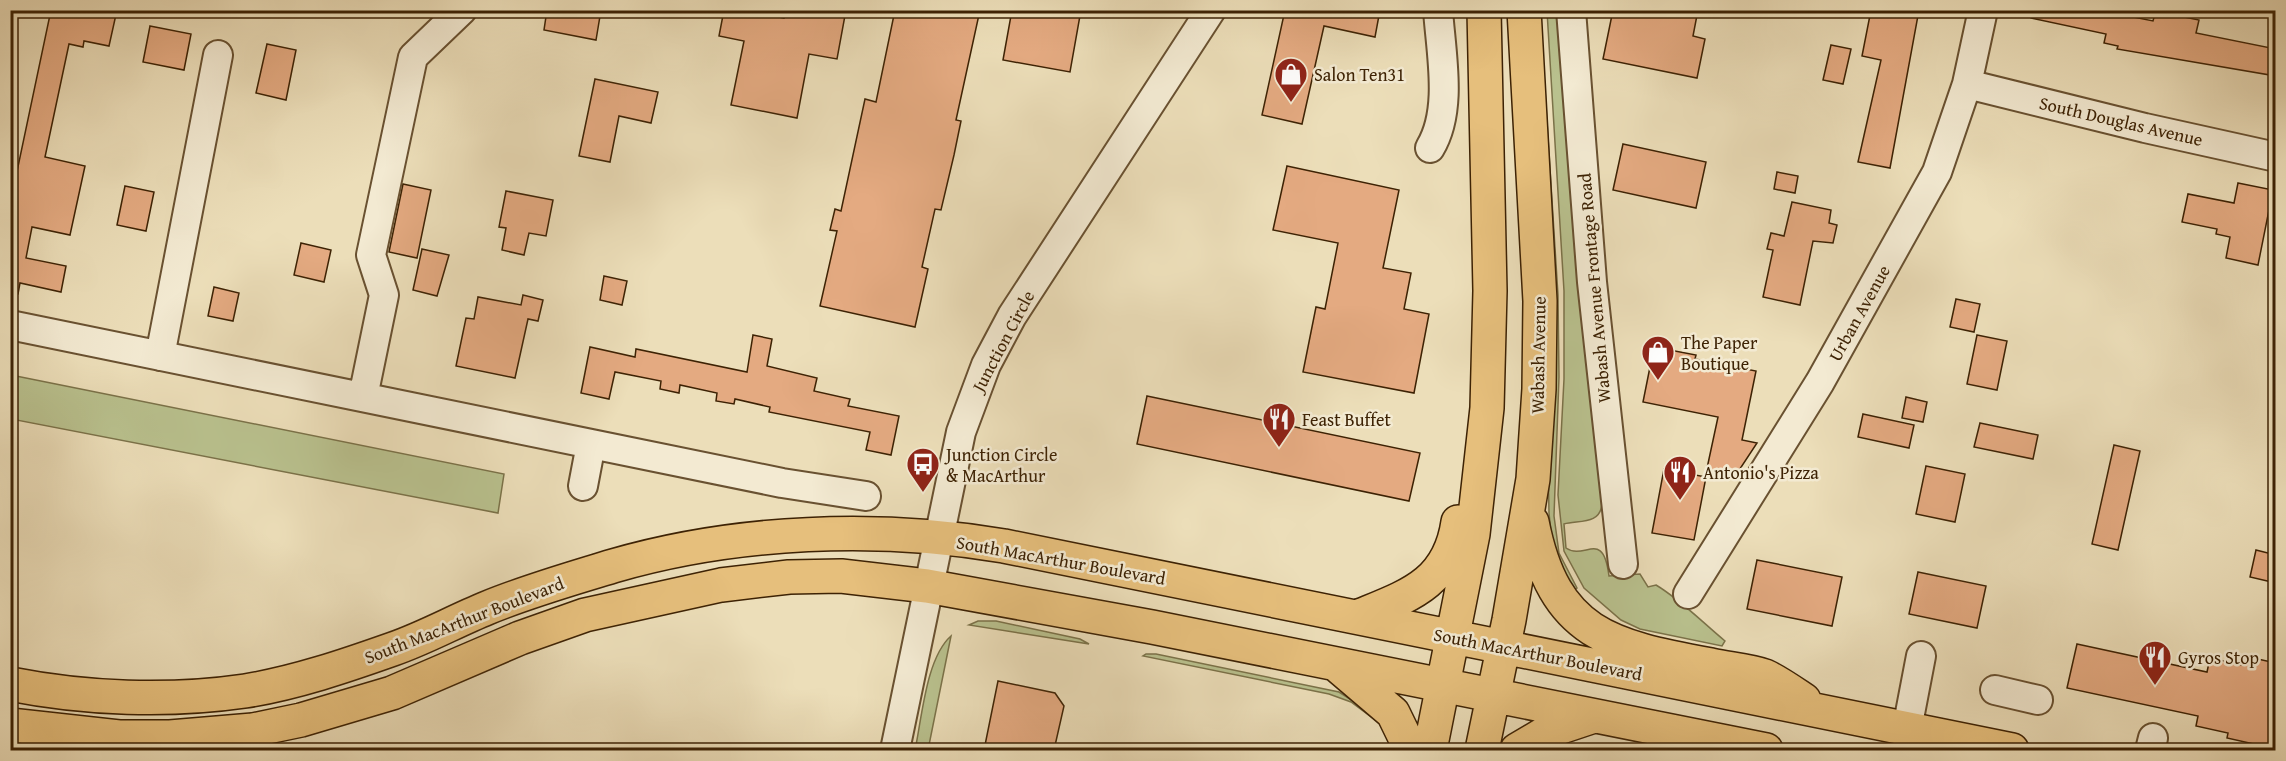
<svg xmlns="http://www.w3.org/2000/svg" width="2286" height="761" font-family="'Gentium Book Plus',serif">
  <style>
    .green { fill: #b9c18e; stroke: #7b7249; stroke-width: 1.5 }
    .building { fill: #e4aa81; stroke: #3d2204; stroke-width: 1.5 }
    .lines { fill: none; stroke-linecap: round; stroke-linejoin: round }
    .minor-casing { stroke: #695131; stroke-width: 32 }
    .major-casing { stroke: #3d2204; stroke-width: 36 }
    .minor { stroke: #f3ead2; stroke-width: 28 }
    .major { stroke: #e6bf7c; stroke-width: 33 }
    .labels { text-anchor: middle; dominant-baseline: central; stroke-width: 5; stroke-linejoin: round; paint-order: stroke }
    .poi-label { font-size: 18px; fill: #3d2204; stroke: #f3ead2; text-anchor: start }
    .street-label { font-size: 18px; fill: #3d2204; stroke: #f3ead2 }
  </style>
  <rect width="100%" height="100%" fill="#ecdeb9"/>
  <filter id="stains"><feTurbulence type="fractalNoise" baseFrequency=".00333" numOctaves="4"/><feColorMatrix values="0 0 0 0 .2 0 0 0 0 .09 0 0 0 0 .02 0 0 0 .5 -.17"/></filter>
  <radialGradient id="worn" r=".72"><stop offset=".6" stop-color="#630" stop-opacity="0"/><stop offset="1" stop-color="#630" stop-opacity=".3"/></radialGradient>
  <path class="green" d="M 1540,11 L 1558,295 L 1559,377 L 1554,516 L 1559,553 L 1577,588 L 1573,591 L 1552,542 L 1549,513 Z
    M 1547,11 L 1558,11 L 1581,299 L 1602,504 C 1600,525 1579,520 1564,524 L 1566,548 C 1585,561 1603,528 1609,576 L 1640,574 L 1648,587 L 1656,585 C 1681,600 1702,622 1725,641 L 1722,646 L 1640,629 L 1621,620 L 1584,588 L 1564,551 L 1558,495 L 1564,379 L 1564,291 Z
    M 11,375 L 504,474 L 498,513 L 11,419 Z
    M 978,621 L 996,621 L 1080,639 L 1089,644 L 969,625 Z
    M 951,636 L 928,750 L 915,750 C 922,718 926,658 951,636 Z
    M 1146,654 L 1156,654 L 1339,692 L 1381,719 L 1378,722 L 1351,702 L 1329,694 L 1143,656 Z"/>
  <path class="building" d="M 51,10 L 117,10 L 109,46 L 84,41 L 83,47 L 69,44 L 45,157 L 85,166 L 70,235 L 32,227 L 26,258 L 66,266 L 61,292 L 20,283 L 18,294 L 10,293 L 12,195 Z
    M 547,10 L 601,10 L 596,40 L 544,30 Z
    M 724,10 L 744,10 L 784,18 L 786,10 L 846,10 L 837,59 L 809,54 L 797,118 L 731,105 L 744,41 L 719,36 Z
    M 895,10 L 980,10 L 956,120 L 961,121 L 954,155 L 941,210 L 935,209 L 922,267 L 928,269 L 915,327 L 820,306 L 837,231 L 830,230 L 835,209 L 841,211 L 865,99 L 876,102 Z
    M 1012,10 L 1081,10 L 1070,72 L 1003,60 Z
    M 1285,10 L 1380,10 L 1375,37 L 1324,26 L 1302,124 L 1262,115 Z
    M 1613,10 L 1698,10 L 1693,36 L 1705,39 L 1697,78 L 1603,59 Z
    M 1871,10 L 1919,10 L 1890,168 L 1858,162 L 1881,60 L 1862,56 Z
    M 2031,10 L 2098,10 L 2153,21 L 2156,10 L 2175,10 L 2174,15 L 2199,20 L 2196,33 L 2276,49 L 2276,76 L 2117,49 L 2118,46 L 2104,43 L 2106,34 L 2031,18 Z
    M 150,26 L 191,34 L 184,70 L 143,62 Z
    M 267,44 L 296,50 L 286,100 L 256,93 Z
    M 1831,45 L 1851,49 L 1843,84 L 1823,80 Z
    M 595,79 L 658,92 L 651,123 L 619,116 L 610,162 L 579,156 Z
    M 1623,144 L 1706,162 L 1696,208 L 1613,190 Z
    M 1287,166 L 1399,190 L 1383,268 L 1411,273 L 1404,309 L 1429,314 L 1414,393 L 1303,372 L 1316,307 L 1325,309 L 1338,243 L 1273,230 Z
    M 1777,172 L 1798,176 L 1795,193 L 1774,189 Z
    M 2238,183 L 2273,190 L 2258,265 L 2226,258 L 2230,237 L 2216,234 L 2217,229 L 2182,222 L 2188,194 L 2234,203 Z
    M 403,184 L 431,190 L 417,258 L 389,252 Z
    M 125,186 L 154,192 L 146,231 L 117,225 Z
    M 506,191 L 553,200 L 546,236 L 529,233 L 524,255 L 502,250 L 506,228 L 499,227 Z
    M 1792,202 L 1831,210 L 1829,223 L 1837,225 L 1833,243 L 1813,241 L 1800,305 L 1763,297 L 1773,250 L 1767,249 L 1771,233 L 1784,236 Z
    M 301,243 L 331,250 L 324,282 L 294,275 Z
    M 422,249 L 449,255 L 437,296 L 413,290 Z
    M 604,276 L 627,281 L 622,305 L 600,300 Z
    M 214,287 L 239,293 L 233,321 L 208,316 Z
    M 523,295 L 543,300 L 538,321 L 528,319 L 515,378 L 456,366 L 466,318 L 474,319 L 478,297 L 521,305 Z
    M 1956,299 L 1980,304 L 1974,332 L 1950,327 Z
    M 753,335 L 772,339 L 767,366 L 817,378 L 814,391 L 850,399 L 848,406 L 899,416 L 891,455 L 866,450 L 870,432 L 769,412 L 770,407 L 735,399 L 734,404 L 716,401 L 717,393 L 680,385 L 679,393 L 660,389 L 661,381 L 615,372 L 609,399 L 581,393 L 590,347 L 635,357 L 636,349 L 747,372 Z
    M 1977,335 L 2007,341 L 1997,390 L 1967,384 Z
    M 1654,347 L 1696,355 L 1695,359 L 1756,371 L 1742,440 L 1757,443 L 1734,478 L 1706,473 L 1718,417 L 1643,402 Z
    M 1147,396 L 1420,453 L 1409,501 L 1137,444 Z
    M 1906,397 L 1927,402 L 1923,422 L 1902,418 Z
    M 1863,414 L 1914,425 L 1909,448 L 1858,437 Z
    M 1980,423 L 2038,435 L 2033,459 L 1974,447 Z
    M 2114,445 L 2140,451 L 2118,550 L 2092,544 Z
    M 1926,466 L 1965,474 L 1955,522 L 1916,514 Z
    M 1664,469 L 1706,477 L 1694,540 L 1652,533 Z
    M 2256,550 L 2276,555 L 2276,583 L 2250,577 Z
    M 1757,560 L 1842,577 L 1832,626 L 1747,609 Z
    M 1918,572 L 1986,586 L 1977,628 L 1909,614 Z
    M 2077,644 L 2207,672 L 2210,658 L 2242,665 L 2244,656 L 2276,663 L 2276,749 L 2227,738 L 2228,733 L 2196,726 L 2198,716 L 2067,688 Z
    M 998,681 L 1055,693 L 1064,706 L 1054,750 L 984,750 Z"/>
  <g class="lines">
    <defs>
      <path id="minor" d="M 1571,10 L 1592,282 L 1623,564
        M 1967,84 L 2145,128 L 2276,157
        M 1430,148 C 1453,110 1441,54 1438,10
        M 10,325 L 782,483 L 866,496
        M 160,356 L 218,55
        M 363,397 L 384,295 L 371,255 L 413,57 L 462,10
        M 583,486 L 591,444
        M 1688,594 L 1820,382 L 1937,172 L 1967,84 L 1983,10
        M 1995,690 L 2038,700
        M 1907,729 L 1921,656
        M 895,750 L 961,432 L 986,365 L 1012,316 L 1211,10
        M 2150,750 L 2153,738"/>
      <path id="major" d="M 1532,522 C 1554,635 1610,646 1711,665 C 1728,669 1749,670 1765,676 C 1778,682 1792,692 1804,700
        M 1357,617 C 1408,596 1449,584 1458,522
        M 1339,667 L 1393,713 L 1411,750
        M 10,684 C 86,699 169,702 245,691 C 295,683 345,666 393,649 C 425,638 455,621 487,608 C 528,591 571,579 613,566 C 737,530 878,525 1004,546 L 2012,750
        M 10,725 L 119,737 L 170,737 L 253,730 L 301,720 L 392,693 L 520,638 L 585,615 L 721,585 L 789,577 L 841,576 L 927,586 L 1152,627 L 1766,750
        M 1430,750 L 1473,534 L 1487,408 L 1490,291 L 1484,10
        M 1482,750 L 1509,620 L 1533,479 L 1539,389 L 1540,301 L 1524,10
        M 1517,750 L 1549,731 L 1591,717"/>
    </defs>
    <use href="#minor" class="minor-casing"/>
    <use href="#major" class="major-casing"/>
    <use href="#minor" class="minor"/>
    <use href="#major" class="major"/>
  </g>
  <defs>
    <symbol id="shop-pin" viewBox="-11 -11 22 30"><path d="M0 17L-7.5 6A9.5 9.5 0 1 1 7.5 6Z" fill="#8f2418" stroke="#f3ead2"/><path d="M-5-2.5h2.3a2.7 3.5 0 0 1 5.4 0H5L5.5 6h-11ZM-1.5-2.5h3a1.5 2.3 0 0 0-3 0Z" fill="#fff"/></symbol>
    <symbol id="restaurant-pin" viewBox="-11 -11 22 30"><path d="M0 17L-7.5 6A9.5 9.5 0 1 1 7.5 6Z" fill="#8f2418" stroke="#f3ead2"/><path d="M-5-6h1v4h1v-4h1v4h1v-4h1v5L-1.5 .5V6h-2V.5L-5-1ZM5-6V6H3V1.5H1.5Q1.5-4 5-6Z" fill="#fff"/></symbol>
    <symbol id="bus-pin" viewBox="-11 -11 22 30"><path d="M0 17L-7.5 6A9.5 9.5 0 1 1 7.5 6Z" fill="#8f2418" stroke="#f3ead2"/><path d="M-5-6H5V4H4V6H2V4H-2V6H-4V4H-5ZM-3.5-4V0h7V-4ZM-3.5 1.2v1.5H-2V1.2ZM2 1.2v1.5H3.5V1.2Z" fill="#fff"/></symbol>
  </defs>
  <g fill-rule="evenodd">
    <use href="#shop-pin" x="1272" y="55" width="38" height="52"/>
    <use href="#shop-pin" x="1639" y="333" width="38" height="52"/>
    <use href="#restaurant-pin" x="1260" y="400" width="38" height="52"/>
    <use href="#bus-pin" x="904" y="445" width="38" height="52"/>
    <use href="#restaurant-pin" x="1661" y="453" width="38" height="52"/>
    <use href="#restaurant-pin" x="2136" y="638" width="38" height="52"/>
  </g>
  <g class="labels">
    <g class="poi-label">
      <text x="1314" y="74">Salon Ten31</text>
      <text x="1681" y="342">The Paper<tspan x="1681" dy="21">Boutique</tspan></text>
      <text x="1302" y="419">Feast Buffet</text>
      <text x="946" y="454">Junction Circle<tspan x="946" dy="21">&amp; MacArthur</tspan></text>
      <text x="1703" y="472">Antonio's Pizza</text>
      <text x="2178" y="657">Gyros Stop</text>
    </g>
    <g class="street-label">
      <text transform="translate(2121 121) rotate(13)">South Douglas Avenue</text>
      <text transform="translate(1594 288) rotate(-95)">Wabash Avenue Frontage Road</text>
      <text transform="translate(1859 313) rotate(-61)">Urban Avenue</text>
      <text transform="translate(1003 341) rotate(-62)">Junction Circle</text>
      <text transform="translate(1538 355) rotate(-89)">Wabash Avenue</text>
      <text transform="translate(1061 560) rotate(10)">South MacArthur Boulevard</text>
      <text transform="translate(464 620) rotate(-21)">South MacArthur Boulevard</text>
      <text transform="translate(1538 654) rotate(11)">South MacArthur Boulevard</text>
    </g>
  </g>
  <rect width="2286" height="761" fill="none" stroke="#ecdeb9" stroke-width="36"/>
  <rect x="12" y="12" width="2262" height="737" fill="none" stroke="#3d2204" stroke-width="3"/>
  <rect x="18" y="18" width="2250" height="725" fill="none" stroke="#3d2204" stroke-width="1.5"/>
  <rect width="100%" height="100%" filter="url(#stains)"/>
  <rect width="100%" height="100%" fill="url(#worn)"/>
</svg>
